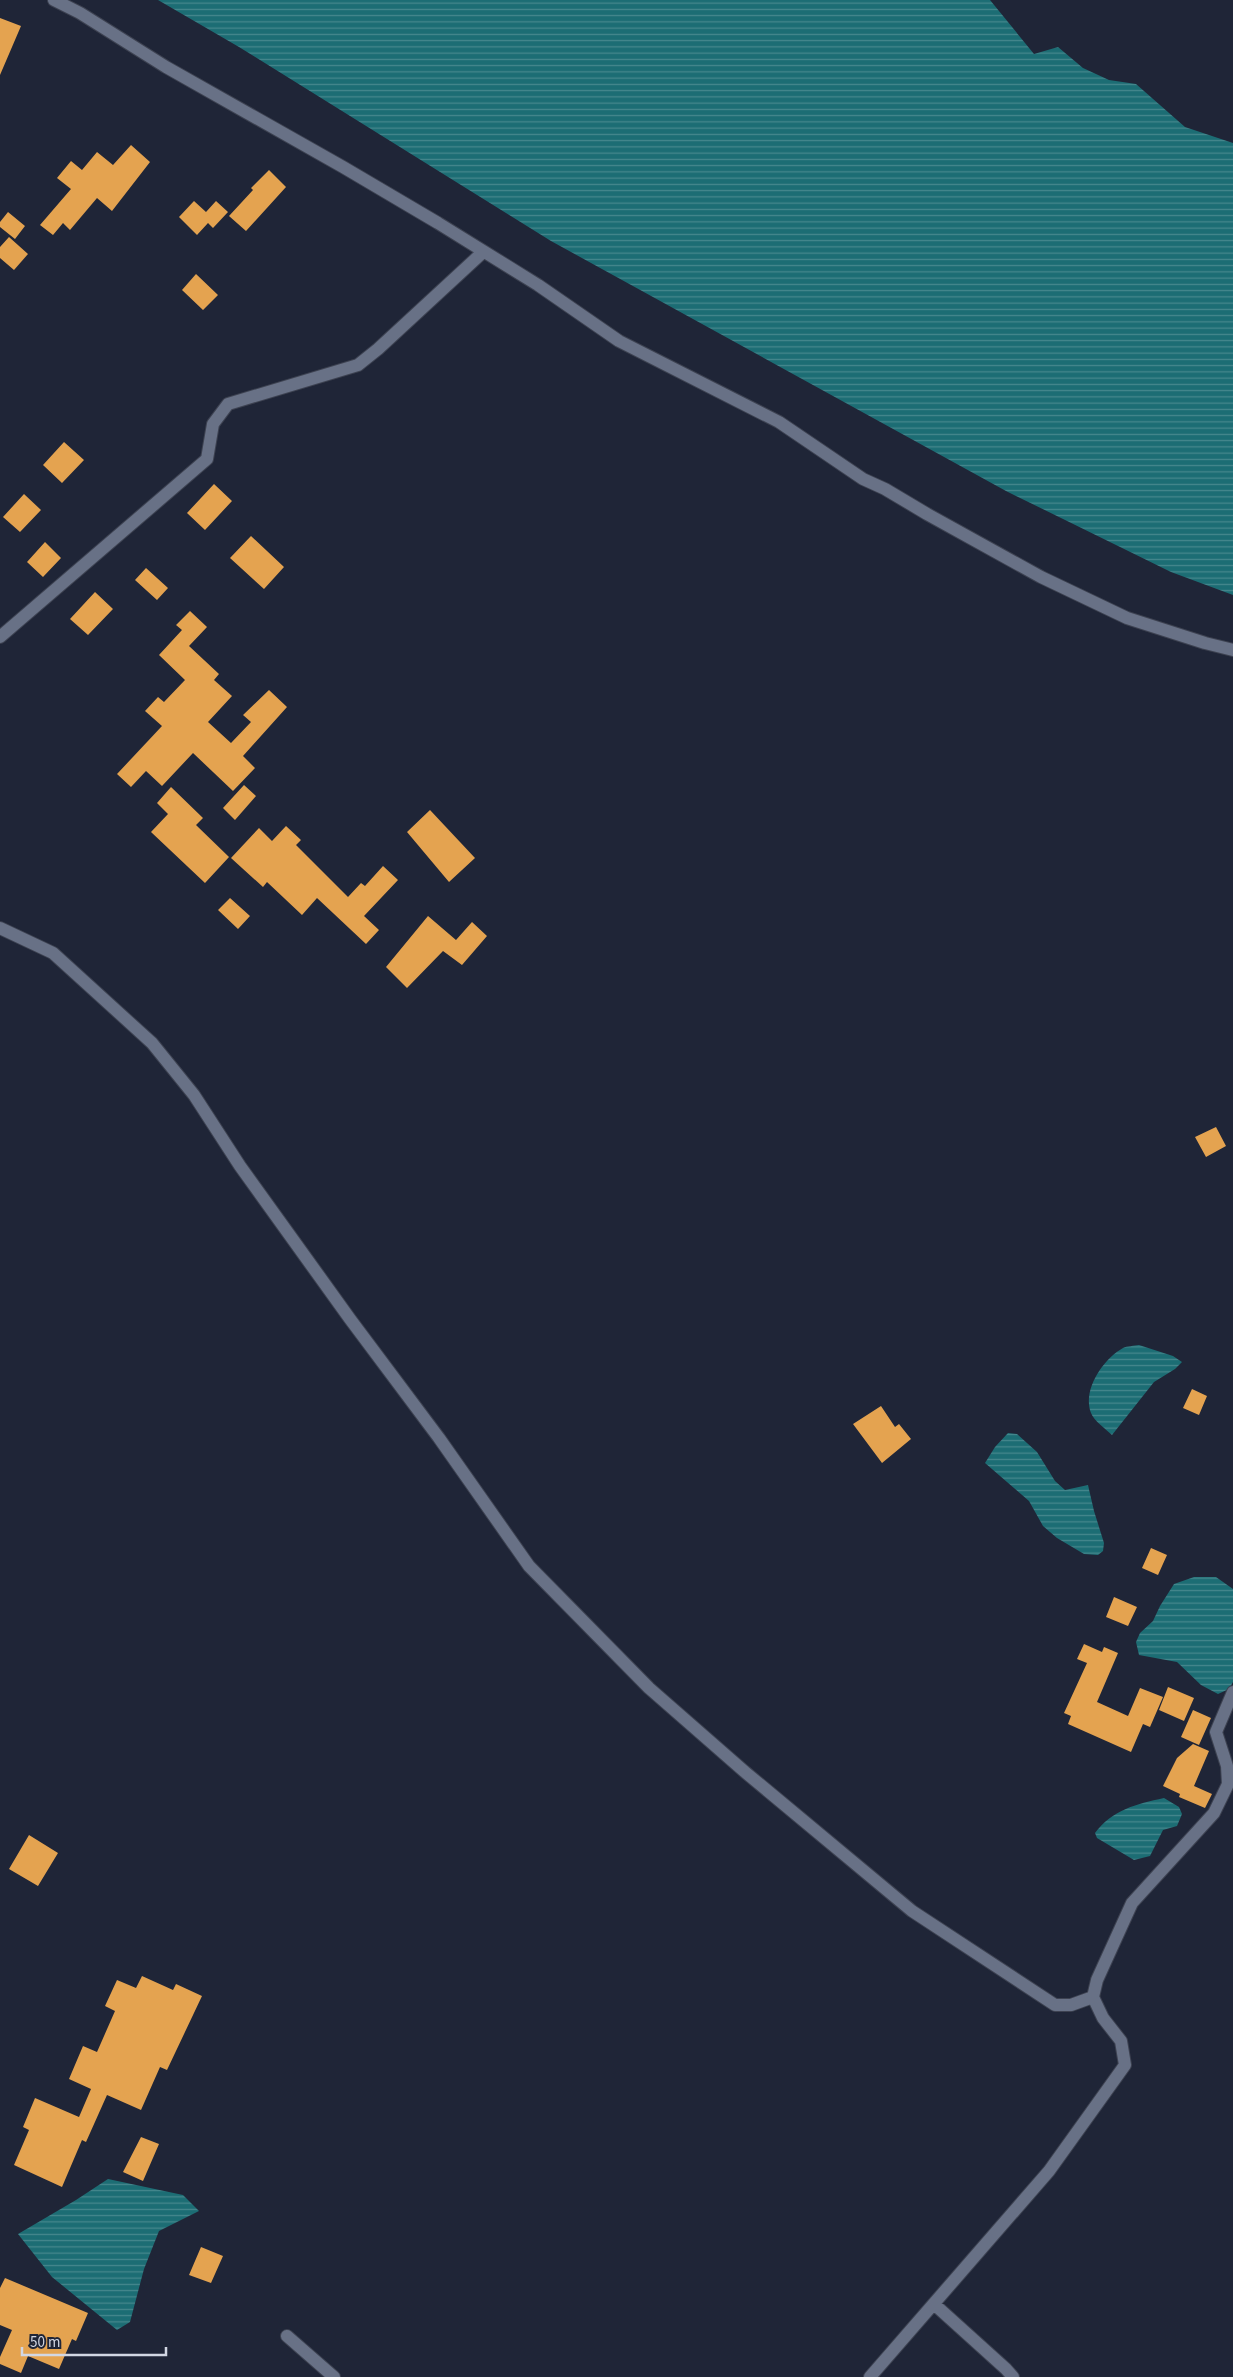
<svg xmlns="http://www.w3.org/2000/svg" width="1233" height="2377" font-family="'Source Sans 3',sans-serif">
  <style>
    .water { fill: url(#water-rules) }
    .building { fill: #e4a350 }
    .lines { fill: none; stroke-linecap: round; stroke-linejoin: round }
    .minor-casing { stroke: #3d4251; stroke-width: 14 }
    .minor { stroke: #687186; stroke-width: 12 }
  </style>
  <defs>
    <pattern id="water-rules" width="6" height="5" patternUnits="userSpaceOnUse" patternTransform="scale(1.25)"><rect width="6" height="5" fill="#1c6d74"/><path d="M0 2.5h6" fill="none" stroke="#47888e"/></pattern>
  </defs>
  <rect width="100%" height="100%" fill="#1f2537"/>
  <path class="water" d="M 158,0 L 990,0 L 1034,54 L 1058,47 L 1083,68 L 1109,80 L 1136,84 L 1185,127 L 1233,143 L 1233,595 L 1171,572 L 1006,491 L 551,241 L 239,47 Z
    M 1139,1345 L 1173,1356 L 1182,1362 L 1175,1369 L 1154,1382 L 1112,1435 C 1106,1429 1094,1421 1091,1413 C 1082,1390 1103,1359 1123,1348 C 1127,1346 1134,1346 1139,1345 Z
    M 1008,1433 L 1017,1434 L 1037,1452 L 1055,1481 L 1065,1490 L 1088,1485 L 1094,1511 L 1104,1543 L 1103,1551 L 1098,1555 L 1084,1554 L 1057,1538 L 1043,1526 L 1029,1501 L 985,1463 L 995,1447 Z
    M 1194,1577 L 1216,1577 L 1233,1589 L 1233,1682 L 1229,1689 L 1218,1694 L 1201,1685 L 1177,1662 L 1139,1655 L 1136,1642 L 1140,1633 L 1153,1621 L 1160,1606 L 1174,1584 Z
    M 1164,1798 L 1179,1807 L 1182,1814 L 1177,1826 L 1163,1830 L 1150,1856 L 1134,1860 L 1097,1838 L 1095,1833 C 1112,1810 1136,1804 1164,1798 Z
    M 108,2179 L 183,2195 L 199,2211 L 159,2231 L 144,2269 L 130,2322 L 117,2330 L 52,2277 L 18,2234 L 76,2200 Z"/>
  <path class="building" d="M 0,18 L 21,26 L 0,75 Z
    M 131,145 L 150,162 L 112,211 L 97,198 L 70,230 L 63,223 L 53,235 L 40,225 L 71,189 L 57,178 L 71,161 L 82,170 L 97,152 L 113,165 Z
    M 269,170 L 286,187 L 246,231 L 229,216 L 253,190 L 251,188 Z
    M 194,201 L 206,212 L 216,201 L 228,212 L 213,228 L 208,223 L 197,235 L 179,217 Z
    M 8,212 L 25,226 L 15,239 L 0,227 L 0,222 Z
    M 9,237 L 28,254 L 14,270 L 0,258 L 0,247 Z
    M 196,274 L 218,295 L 203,310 L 182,290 Z
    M 64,442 L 84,460 L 62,483 L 43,465 Z
    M 214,484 L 232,501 L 205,530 L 187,513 Z
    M 24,494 L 41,510 L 20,532 L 3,517 Z
    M 251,536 L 284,567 L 264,589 L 230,558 Z
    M 45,542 L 61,558 L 43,577 L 27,562 Z
    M 146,568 L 168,588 L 157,600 L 135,580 Z
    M 95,592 L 113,609 L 88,635 L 70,619 Z
    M 190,611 L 207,627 L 189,646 L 219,674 L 214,680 L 232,696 L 208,722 L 231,743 L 251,722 L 243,715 L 269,690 L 287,707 L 243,756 L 255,768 L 233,791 L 193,753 L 162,786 L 146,771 L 131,787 L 117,774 L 162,726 L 145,711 L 158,697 L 164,702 L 185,680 L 159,655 L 182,630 L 176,625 Z
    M 244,785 L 256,796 L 235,820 L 223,808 Z
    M 171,787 L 203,818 L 196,825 L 229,857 L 205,883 L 151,832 L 168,814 L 157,803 Z
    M 430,810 L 475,858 L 449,882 L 407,832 Z
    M 286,826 L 301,840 L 296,845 L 348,897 L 361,883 L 365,886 L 383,866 L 398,880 L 364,916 L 379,930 L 366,944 L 317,898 L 302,915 L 267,882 L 263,887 L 231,858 L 259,828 L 272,841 Z
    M 230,898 L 250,916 L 238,929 L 218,910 Z
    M 428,916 L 456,940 L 472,922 L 487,936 L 462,965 L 443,951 L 407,988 L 386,967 Z
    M 1216,1127 L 1226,1146 L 1206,1157 L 1195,1137 Z
    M 1192,1389 L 1207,1396 L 1199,1415 L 1183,1408 Z
    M 881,1406 L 895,1427 L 899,1424 L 911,1439 L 882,1463 L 853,1424 Z
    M 1151,1548 L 1167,1555 L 1158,1575 L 1142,1568 Z
    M 1114,1597 L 1137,1607 L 1128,1626 L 1106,1617 Z
    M 1084,1644 L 1102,1652 L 1104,1647 L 1118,1653 L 1097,1702 L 1128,1716 L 1140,1688 L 1163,1697 L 1150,1727 L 1143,1724 L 1131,1752 L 1068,1724 L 1071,1716 L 1064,1713 L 1087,1663 L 1077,1659 Z
    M 1168,1687 L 1194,1698 L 1184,1721 L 1159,1710 Z
    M 1193,1710 L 1211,1718 L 1199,1745 L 1181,1737 Z
    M 1193,1744 L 1209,1751 L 1194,1786 L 1212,1794 L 1205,1808 L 1179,1797 L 1180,1794 L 1163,1786 L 1177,1758 Z
    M 29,1835 L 58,1853 L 38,1886 L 9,1869 Z
    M 142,1976 L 173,1990 L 176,1984 L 202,1996 L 167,2070 L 160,2067 L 141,2110 L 107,2095 L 86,2142 L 82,2140 L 62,2187 L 14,2165 L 29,2130 L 23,2127 L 35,2098 L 79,2117 L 91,2089 L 69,2079 L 83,2046 L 97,2052 L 115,2011 L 105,2006 L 117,1980 L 136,1988 Z
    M 141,2137 L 159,2144 L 143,2181 L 123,2172 Z
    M 201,2247 L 223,2256 L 211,2283 L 189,2275 Z
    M 5,2278 L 88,2313 L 76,2341 L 72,2339 L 59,2369 L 28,2356 L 21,2373 L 0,2364 L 0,2357 L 12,2330 L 0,2325 L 0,2288 Z"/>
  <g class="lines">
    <defs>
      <path id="minor" d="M 54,0 L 80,13 L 166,67 L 343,167 L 438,223 L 538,285 L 619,341 L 779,422 L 863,479 L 885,489 L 927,514 L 1041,577 L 1127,618 L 1205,643 L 1233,650
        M 0,637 L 207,459 L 213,424 L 228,404 L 358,365 L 378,349 L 483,252
        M 0,928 L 53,953 L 152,1043 L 194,1095 L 240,1166 L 350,1319 L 439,1438 L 529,1566 L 649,1688 L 745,1772 L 912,1911 L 1055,2005 L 1071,2005 L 1093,1997
        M 934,2304 L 1006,2369 L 1013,2377
        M 287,2336 L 334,2377
        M 870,2377 L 1049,2171 L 1125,2065 L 1121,2041 L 1103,2018 L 1093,1997 L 1097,1980 L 1132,1903 L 1214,1813 L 1228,1784 L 1227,1766 L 1216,1732 L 1233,1692"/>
    </defs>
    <use href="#minor" class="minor-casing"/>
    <use href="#minor" class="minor"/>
  </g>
  <path d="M22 2347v8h144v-8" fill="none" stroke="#d2d7e3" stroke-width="2.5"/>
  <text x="30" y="2347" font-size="15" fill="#d2d7e3" stroke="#1f2537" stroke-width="4" paint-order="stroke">50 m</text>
</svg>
